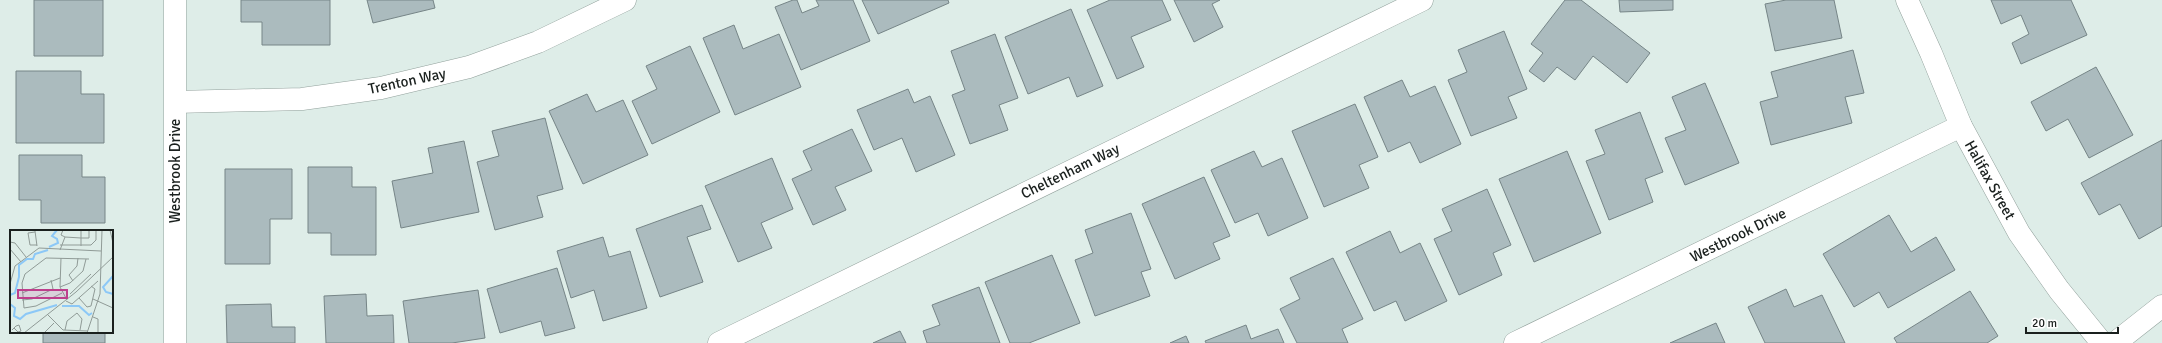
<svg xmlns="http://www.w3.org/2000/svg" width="2162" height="343" font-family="Signika,sans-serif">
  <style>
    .building { fill: #abbbbe; stroke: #768587 }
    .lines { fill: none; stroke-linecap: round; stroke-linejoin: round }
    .street-casing { stroke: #92a19c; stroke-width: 23 }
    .secondary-casing { stroke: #92a19c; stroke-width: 23 }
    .street { stroke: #fff; stroke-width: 22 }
    .secondary { stroke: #fff; stroke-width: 22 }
    .labels { text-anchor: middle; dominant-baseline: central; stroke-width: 3.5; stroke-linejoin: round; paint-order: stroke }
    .street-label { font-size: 15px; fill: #1a201e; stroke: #fff }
    .inset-river { fill: none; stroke: #8cc8f7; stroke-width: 2 }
    .inset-road { fill: none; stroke: #909b97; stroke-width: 1 }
    .view { fill: #be3f8c; fill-opacity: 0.15; stroke: #be3f8c; stroke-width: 2 }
    .inset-edge { fill: none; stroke: #1a201e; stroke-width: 2 }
  </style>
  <rect width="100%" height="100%" fill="#deede8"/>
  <path class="building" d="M 34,0 L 103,0 L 103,56 L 34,56 Z
    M 241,0 L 330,0 L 330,45 L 262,45 L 262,22 L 241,22 Z
    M 367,0 L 433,0 L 435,8 L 373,23 Z
    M 793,0 L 797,0 L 802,13 L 819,6 L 816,0 L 853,0 L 870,41 L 801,70 L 775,7 Z
    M 862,0 L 948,0 L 949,3 L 878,34 Z
    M 1110,0 L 1162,0 L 1171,20 L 1131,37 L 1144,67 L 1117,79 L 1087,10 Z
    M 1174,0 L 1220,0 L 1212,4 L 1223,27 L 1194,42 Z
    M 1565,0 L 1581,0 L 1650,53 L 1627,83 L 1593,56 L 1575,80 L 1557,67 L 1544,82 L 1529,71 L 1543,53 L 1531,44 Z
    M 1619,0 L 1673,0 L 1673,10 L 1620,12 Z
    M 1786,0 L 1834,0 L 1842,38 L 1775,51 L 1765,4 Z
    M 1991,0 L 2071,0 L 2087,35 L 2021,64 L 2012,43 L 2029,34 L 2021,15 L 2001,24 Z
    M 1071,9 L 1103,86 L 1077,97 L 1069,77 L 1028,94 L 1005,37 Z
    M 734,25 L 743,49 L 779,34 L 801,87 L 735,115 L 703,38 Z
    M 1504,31 L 1527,89 L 1508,97 L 1517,118 L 1471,136 L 1448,80 L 1467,72 L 1458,50 Z
    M 995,34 L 1018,98 L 999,105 L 1008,130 L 970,144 L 952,95 L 965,90 L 951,51 Z
    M 690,46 L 720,112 L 652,144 L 632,101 L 657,89 L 646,66 Z
    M 1853,50 L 1864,93 L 1845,97 L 1852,123 L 1771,145 L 1760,102 L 1778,97 L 1771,72 Z
    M 2096,67 L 2133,135 L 2089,158 L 2068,119 L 2046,131 L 2031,102 Z
    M 16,71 L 81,71 L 81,94 L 104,94 L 104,143 L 16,143 Z
    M 1402,80 L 1410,97 L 1435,86 L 1461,144 L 1420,163 L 1410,142 L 1388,152 L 1364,97 Z
    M 1705,83 L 1739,163 L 1685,185 L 1665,138 L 1686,130 L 1672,97 Z
    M 908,89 L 914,103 L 930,96 L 955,155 L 916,172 L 902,138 L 874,150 L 857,110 Z
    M 587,94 L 596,112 L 623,100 L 648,155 L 583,184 L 549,111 Z
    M 1355,104 L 1378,157 L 1359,165 L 1369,188 L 1324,207 L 1292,131 Z
    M 1640,112 L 1663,172 L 1645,179 L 1653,202 L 1609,220 L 1586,161 L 1605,154 L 1595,130 Z
    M 545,118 L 563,189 L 537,196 L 543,217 L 495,230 L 477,162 L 499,156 L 492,131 Z
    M 852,129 L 872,171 L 835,187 L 846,210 L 813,225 L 792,179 L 812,170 L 803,151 Z
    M 2162,140 L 2162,226 L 2139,239 L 2120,204 L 2099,215 L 2081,183 Z
    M 464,141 L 479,212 L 401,228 L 392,181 L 433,173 L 428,148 Z
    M 1254,151 L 1262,167 L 1282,158 L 1308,218 L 1268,236 L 1258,213 L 1235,223 L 1211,170 Z
    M 1567,151 L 1601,233 L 1534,262 L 1499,179 Z
    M 19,155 L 82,155 L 82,177 L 105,177 L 105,223 L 41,223 L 41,200 L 19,200 Z
    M 772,158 L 793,209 L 761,223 L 772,248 L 738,262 L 705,186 Z
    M 308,167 L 352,167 L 352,187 L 376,187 L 376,255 L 331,255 L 331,233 L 308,233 Z
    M 225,169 L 292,169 L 292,219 L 270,219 L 270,264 L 225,264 Z
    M 1204,177 L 1230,236 L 1213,243 L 1220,259 L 1175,279 L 1142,204 Z
    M 1487,189 L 1511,245 L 1493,253 L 1502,275 L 1459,295 L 1434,239 L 1452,231 L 1442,209 Z
    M 702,205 L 711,229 L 687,237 L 703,282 L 660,297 L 636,229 Z
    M 1131,213 L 1151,269 L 1141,272 L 1150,296 L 1095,316 L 1075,260 L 1093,253 L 1085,230 Z
    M 1889,215 L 1911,252 L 1936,237 L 1955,270 L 1888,308 L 1879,292 L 1854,307 L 1823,254 Z
    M 1390,231 L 1400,253 L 1420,243 L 1447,301 L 1405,321 L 1396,301 L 1374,311 L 1346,252 Z
    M 603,237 L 609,257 L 630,251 L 647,308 L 603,321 L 594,290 L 571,298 L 557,251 Z
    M 1052,255 L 1080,323 L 1029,343 L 1010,343 L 985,282 Z
    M 1333,258 L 1363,319 L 1342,329 L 1348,343 L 1297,343 L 1280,309 L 1300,299 L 1290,278 Z
    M 557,268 L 575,328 L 545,336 L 541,321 L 500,333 L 487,289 Z
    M 979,287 L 1000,343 L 927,343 L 923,331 L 940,325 L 932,305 Z
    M 1786,289 L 1794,307 L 1822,295 L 1845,343 L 1765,343 L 1748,307 Z
    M 478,290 L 485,338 L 452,343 L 409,343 L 403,301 Z
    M 1970,291 L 1998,336 L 1987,343 L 1897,343 L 1894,338 Z
    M 366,294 L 367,316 L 393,315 L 394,343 L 326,343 L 324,296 Z
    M 271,304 L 272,327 L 295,327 L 295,343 L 227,343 L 226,305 Z
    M 1716,323 L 1725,343 L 1670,343 Z
    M 1246,325 L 1251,339 L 1278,329 L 1284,343 L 1206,343 L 1205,341 Z
    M 900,331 L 906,343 L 873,343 Z
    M 43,332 L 105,332 L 105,343 L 43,343 Z
    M 1186,336 L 1189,343 L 1170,343 Z"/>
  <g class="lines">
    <defs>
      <path id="street" d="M 175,0 L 175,343
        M 175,102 L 302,99 L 381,88 L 469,67 L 538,42 L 625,0
        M 719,343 L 1422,0
        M 1515,343 L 1961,126
        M 2115,343 L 2162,306"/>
      <path id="secondary" d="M 1907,0 L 1931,53 L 1961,126 L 2019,233 L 2059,290 L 2102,343"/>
    </defs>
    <use href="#street" class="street-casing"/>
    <use href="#secondary" class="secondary-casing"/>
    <use href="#street" class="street"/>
    <use href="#secondary" class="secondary"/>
  </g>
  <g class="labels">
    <g class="street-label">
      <text transform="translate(407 81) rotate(-12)">Trenton Way</text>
      <text transform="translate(175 171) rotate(-90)">Westbrook Drive</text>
      <text transform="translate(1070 171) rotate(-26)">Cheltenham Way</text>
      <text transform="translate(1990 180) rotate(61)">Halifax Street</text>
      <text transform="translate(1738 235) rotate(-26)">Westbrook Drive</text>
    </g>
  </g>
  <g transform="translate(10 230)">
    <rect width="103" height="103" fill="#deede8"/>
    <path class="inset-river" d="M 39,17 L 48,13 L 47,9 L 42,6 L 47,0M 103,46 L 93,57 L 96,62 L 103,64M 0,65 L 5,63 L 9,47 L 9,35 L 17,29 L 23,29 L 25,24 L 38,20M 0,74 L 5,78 L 4,86 L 10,89 L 16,84 L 47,75M 52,76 L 69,76 L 79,85 L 82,83"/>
    <path class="inset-road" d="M 53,0 L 51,5 L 55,7 L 71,8 L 79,8 L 79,0M 100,0 L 103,13M 25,1 L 27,16M 25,2 L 18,3 L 20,15 L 27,15M 0,12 L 5,13 L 16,27M 50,15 L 81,15 L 86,10 L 86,0M 71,16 L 71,0M 0,19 L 11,32M 50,20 L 55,7M 51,28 L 50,57 L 57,70M 63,51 L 59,45 L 67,36 L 68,28M 0,54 L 5,36 L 29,18 L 91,21M 50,57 L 60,53 L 73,41 L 76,29M 12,63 L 50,48M 52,63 L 26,76 L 14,78 L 12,53 L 15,44 L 36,28 L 79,29M 60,64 L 81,44M 69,68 L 77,77 L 81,76 L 85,59 L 81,56M 83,69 L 103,78M 12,70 L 22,69 L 43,59 L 41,50M 56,71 L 62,74 L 88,51M 37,84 L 53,100 L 78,101M 83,87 L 88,89 L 88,103M 2,100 L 6,96 L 9,95 L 11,101 L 8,102 L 4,98M 55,100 L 57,91 L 67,83 L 72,89 L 70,100M 14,103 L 66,62 L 103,27M 34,103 L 44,93M 77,103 L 90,64 L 92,0"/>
    <path class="view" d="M 8,60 L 57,60 L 57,68 L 8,68 Z"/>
    <rect width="103" height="103" class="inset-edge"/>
  </g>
  <path d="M2026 327v6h92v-6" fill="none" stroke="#1a201e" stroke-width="2"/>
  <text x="2032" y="327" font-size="12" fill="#1a201e" stroke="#ffffff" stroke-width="3" paint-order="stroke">20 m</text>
</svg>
